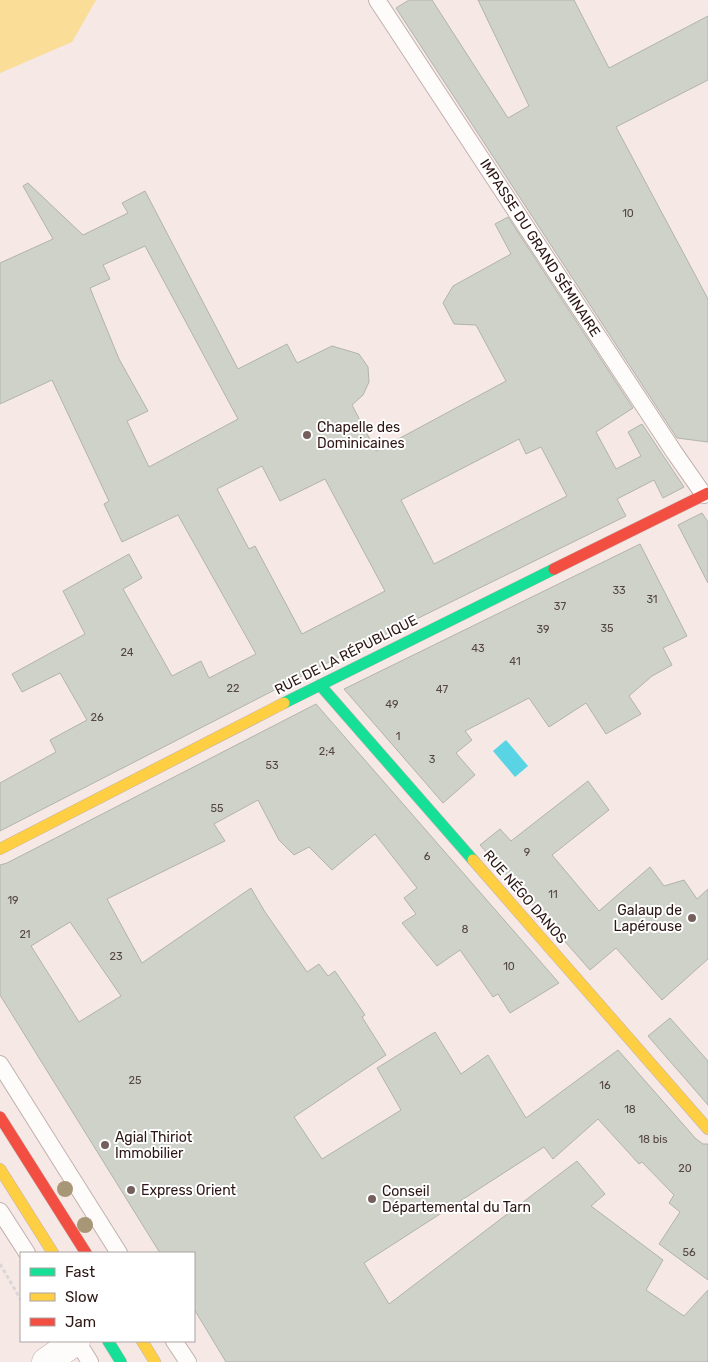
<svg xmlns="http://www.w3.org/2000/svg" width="708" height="1362" font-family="Rubik,sans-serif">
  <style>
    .green { fill: #fadd96 }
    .water { fill: #58d4e4 }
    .building { fill: #ced2c9; stroke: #b1b4ab; fill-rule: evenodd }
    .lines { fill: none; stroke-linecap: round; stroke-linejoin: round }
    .lane-casing { stroke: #c2b1ae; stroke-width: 18 }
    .street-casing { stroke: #c2b1ae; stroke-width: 29 }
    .fast-casing { stroke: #c2b1ae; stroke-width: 12 }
    .slow-casing { stroke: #c2b1ae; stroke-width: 12 }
    .jam-casing { stroke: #c2b1ae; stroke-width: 12 }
    .path { stroke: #dcd7d7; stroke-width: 3; stroke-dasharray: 4 2.5; stroke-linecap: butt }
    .lane { stroke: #fefcfb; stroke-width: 16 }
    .street { stroke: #fefcfb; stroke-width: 28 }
    .fast { stroke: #16e098; stroke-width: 11 }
    .slow { stroke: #ffcf43; stroke-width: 11 }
    .jam { stroke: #f24e42; stroke-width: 11 }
    .tree { fill: #a79776 }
    .poi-dot { fill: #73605d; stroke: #fff; stroke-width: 2 }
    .labels { text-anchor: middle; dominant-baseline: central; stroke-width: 4; stroke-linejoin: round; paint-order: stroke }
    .number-label { font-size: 11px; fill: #554641 }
    .street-label { font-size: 14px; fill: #2d1714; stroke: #fff }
    .poi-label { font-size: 14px; fill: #2d1714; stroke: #fff; text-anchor: start }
  </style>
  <rect width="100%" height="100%" fill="#f5e8e5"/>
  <path class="green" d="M 0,0 L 96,0 L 72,42 L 0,73 Z"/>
  <path class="water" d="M 506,740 L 528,766 L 515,777 L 493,751 Z"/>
  <path class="building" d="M 409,0 L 432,0 L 508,118 L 529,106 L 478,0 L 574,0 L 609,68 L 708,16 L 708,80 L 616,127 L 708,299 L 708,442 L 677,438 L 396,8 Z
    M 28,183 L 83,235 L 128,213 L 122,203 L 145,191 L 238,369 L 287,344 L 297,363 L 332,346 L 359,354 L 368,367 L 369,382 L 363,395 L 352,405 L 376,451 L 506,381 L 476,325 L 454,324 L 443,303 L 453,286 L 511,254 L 495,224 L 508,217 L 633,408 L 596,432 L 616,469 L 641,456 L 628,432 L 642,424 L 684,487 L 663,498 L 654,480 L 617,499 L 626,516 L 331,661 L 0,831 L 0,783 L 56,752 L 50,740 L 87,720 L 60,673 L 22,692 L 12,674 L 85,634 L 63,591 L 129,554 L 142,578 L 123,589 L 172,676 L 201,661 L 209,678 L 256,654 L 178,515 L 122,542 L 104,504 L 109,501 L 52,380 L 0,404 L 0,263 L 53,239 L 23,186 ZM 145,246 L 238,419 L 149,467 L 127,421 L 148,411 L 119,359 L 90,288 L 110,279 L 103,265 ZM 519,439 L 526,454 L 541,447 L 567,496 L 434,564 L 401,500 ZM 262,466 L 280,501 L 325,479 L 385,591 L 302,634 L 255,546 L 249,549 L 217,489 Z
    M 702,513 L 708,522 L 708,583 L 678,525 Z
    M 640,544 L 687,636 L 663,648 L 672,665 L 652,676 L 629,696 L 641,714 L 606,734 L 586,703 L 549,727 L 529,698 L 465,731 L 472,740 L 456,753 L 475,775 L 443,803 L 344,689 Z
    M 316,704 L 559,983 L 510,1013 L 498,994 L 493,997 L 460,950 L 437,966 L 402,923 L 416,914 L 404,898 L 417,888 L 375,834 L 332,870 L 309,847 L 294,855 L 279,840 L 258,800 L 214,824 L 225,841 L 107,899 L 142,963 L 251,888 L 265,912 L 307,972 L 319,964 L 328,976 L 335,971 L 365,1015 L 362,1017 L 386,1055 L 294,1117 L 322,1159 L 401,1110 L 377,1068 L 435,1032 L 461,1074 L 488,1055 L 526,1118 L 618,1050 L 696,1139 L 703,1144 L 708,1144 L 708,1280 L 659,1244 L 680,1212 L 669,1203 L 674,1195 L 642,1162 L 639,1164 L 598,1119 L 553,1159 L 544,1147 L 364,1263 L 389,1304 L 577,1161 L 605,1194 L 591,1206 L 663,1260 L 646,1290 L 684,1316 L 708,1290 L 708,1362 L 226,1362 L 194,1309 L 194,1253 L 160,1253 L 0,995 L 0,865 L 7,863 ZM 70,922 L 121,996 L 79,1022 L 31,946 Z
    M 588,781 L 609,810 L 552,855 L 599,911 L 650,867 L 664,886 L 684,880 L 697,899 L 708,889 L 708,959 L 662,1000 L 616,948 L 590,970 L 480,845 L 500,829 L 511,841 Z
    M 670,1018 L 708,1061 L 708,1105 L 648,1036 Z"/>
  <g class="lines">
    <defs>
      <path id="lane" d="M 377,0 L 674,452 L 704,495
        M 0,1064 L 119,1253
        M 0,1211 L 27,1253
        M 77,1341 L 90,1362
        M 174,1341 L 188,1362"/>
      <path id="street" d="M 46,1362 L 76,1341"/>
      <path id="fast" d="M 320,685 L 473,860
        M 284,703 L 554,569
        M 108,1341 L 121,1362"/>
      <path id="slow" d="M 0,849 L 284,703
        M 473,860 L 708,1129
        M 0,1169 L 53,1253
        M 142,1341 L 155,1362"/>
      <path id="jam" d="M 554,569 L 708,493
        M 0,1117 L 86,1253"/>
    </defs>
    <use href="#lane" class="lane-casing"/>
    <use href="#street" class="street-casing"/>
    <use href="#fast" class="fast-casing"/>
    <use href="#slow" class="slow-casing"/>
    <use href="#jam" class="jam-casing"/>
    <path class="path" d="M 0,1264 L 21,1300"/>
    <use href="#lane" class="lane"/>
    <use href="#street" class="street"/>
    <use href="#fast" class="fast"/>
    <use href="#slow" class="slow"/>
    <use href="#jam" class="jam"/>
  </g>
  <g class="tree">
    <circle cx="65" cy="1189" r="8"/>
    <circle cx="85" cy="1225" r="8"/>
  </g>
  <g class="poi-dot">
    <circle cx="307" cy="435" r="5"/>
    <circle cx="692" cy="918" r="5"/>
    <circle cx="105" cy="1145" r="5"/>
    <circle cx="131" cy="1190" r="5"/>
    <circle cx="372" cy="1199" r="5"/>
  </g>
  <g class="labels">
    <g class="number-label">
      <text x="628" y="213">10</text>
      <text x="619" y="590">33</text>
      <text x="652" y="599">31</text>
      <text x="560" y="606">37</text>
      <text x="607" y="628">35</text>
      <text x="543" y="629">39</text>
      <text x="478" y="648">43</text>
      <text x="127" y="652">24</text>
      <text x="515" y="661">41</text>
      <text x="233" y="688">22</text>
      <text x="442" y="689">47</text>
      <text x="392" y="704">49</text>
      <text x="97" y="717">26</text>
      <text x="398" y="736">1</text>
      <text x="327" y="751">2;4</text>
      <text x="432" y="759">3</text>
      <text x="272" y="765">53</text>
      <text x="217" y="808">55</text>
      <text x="527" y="852">9</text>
      <text x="427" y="856">6</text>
      <text x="553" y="894">11</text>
      <text x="13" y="900">19</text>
      <text x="465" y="929">8</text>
      <text x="25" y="934">21</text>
      <text x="116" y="956">23</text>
      <text x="509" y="966">10</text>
      <text x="135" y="1080">25</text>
      <text x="605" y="1085">16</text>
      <text x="630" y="1109">18</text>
      <text x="653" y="1139">18 bis</text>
      <text x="685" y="1168">20</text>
      <text x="689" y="1252">56</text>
    </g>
    <g class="street-label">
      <text transform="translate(540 248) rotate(57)">IMPASSE DU GRAND SÉMINAIRE</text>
      <text transform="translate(346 655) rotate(-27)">RUE DE LA RÉPUBLIQUE</text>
      <text transform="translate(525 897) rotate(49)">RUE NÉGO DANOS</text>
    </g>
    <g class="poi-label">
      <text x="317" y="427">Chapelle des<tspan x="317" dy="16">Dominicaines</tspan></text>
      <text x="682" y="910" text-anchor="end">Galaup de<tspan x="682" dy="16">Lapérouse</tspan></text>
      <text x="115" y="1137">Agial Thiriot<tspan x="115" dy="16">Immobilier</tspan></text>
      <text x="141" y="1190">Express Orient</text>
      <text x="382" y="1191">Conseil<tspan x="382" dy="16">Départemental du Tarn</tspan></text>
    </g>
  </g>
  <rect x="20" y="1252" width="175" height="90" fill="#ffffff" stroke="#aba2a1"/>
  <rect x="30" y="1268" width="25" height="8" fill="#16e098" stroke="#aba2a1"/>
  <text x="65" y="1277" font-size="15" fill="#2d1714">Fast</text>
  <rect x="30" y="1293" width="25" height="8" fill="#ffcf43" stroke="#aba2a1"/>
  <text x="65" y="1302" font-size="15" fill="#2d1714">Slow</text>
  <rect x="30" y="1318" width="25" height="8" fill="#f24e42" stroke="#aba2a1"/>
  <text x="65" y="1327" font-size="15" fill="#2d1714">Jam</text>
</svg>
